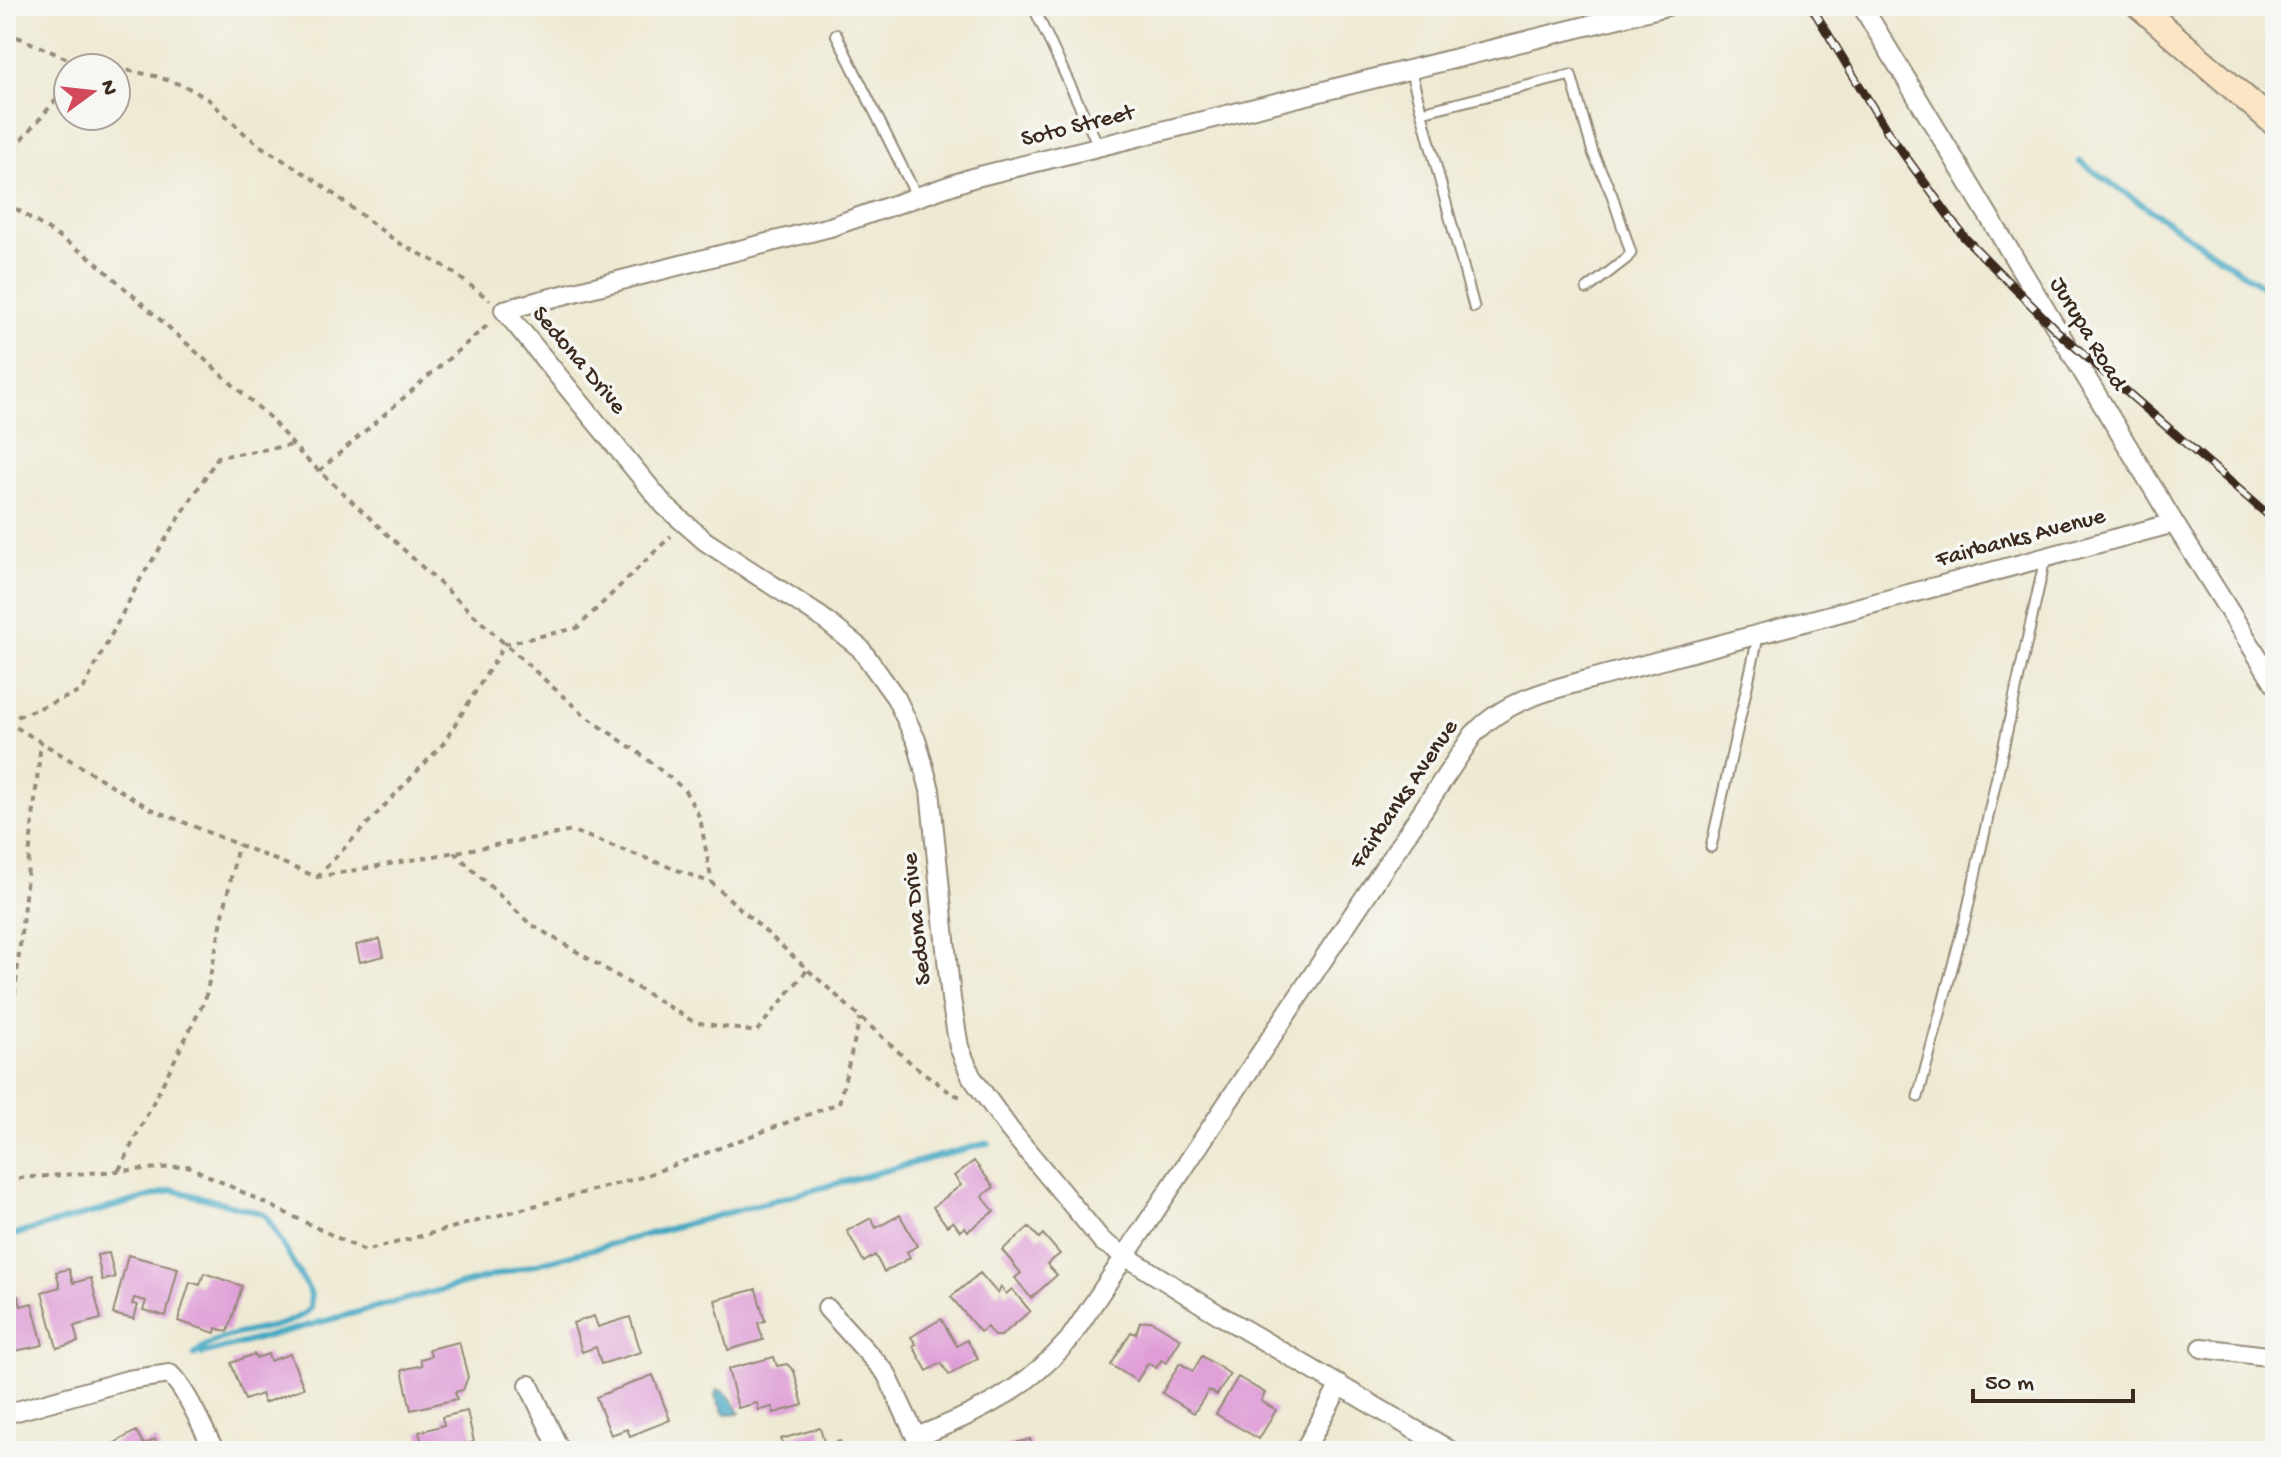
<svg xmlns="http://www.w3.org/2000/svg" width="2281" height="1457" font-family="'Gochi Hand',sans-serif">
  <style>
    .water { fill: #42a8c2; stroke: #3e6970; stroke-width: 2 }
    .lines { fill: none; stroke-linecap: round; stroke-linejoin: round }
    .stream { stroke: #42a8c2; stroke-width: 6 }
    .building { fill: #df9ed7 }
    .lane-casing { stroke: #948a78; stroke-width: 13 }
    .street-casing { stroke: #948a78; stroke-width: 22 }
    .secondary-casing { stroke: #948a78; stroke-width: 28 }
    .path { stroke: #948a78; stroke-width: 4; stroke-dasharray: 6 6; stroke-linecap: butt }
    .lane { stroke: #fff; stroke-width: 9 }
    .street { stroke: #fff; stroke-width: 18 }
    .secondary { stroke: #fce5c4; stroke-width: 24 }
    .rail-casing { stroke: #3b2a1e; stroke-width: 9 }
    .rail { stroke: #f6f6f2; stroke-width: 6; stroke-dasharray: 18; stroke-linecap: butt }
    .labels { text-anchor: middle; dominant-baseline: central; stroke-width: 7; stroke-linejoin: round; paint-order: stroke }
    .street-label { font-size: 24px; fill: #3b2a1e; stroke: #f6f6f2 }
  </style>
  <rect width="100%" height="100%" fill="#f6f6f2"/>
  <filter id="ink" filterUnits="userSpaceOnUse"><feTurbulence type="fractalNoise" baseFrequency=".0125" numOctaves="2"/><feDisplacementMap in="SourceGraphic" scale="16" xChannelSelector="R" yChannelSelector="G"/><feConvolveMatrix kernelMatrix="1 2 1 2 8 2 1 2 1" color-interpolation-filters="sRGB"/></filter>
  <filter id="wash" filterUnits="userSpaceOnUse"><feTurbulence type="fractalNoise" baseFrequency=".006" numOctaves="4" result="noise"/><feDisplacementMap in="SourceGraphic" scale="32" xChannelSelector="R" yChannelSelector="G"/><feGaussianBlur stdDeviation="1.8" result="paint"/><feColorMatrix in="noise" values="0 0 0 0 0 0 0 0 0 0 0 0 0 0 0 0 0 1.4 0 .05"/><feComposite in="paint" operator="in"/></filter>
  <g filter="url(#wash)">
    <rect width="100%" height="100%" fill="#eee9d2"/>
    <path class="water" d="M 717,1389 C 729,1392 734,1403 740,1413 L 724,1414 L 715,1396 Z"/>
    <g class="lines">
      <path class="stream" d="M 2080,162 L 2275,295
        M 6,1237 L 173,1190 L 261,1213 L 266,1216 L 311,1294 L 310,1309 C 280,1336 223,1325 194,1355
        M 202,1354 L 988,1143"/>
    </g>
    <g id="blocks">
      <path class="building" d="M 380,939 L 384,956 L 360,962 L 356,945 Z
        M 974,1161 L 994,1187 L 982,1196 L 994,1211 L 968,1231 L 965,1227 L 960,1231 L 953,1221 L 947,1226 L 933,1207 L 961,1185 L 954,1176 Z
        M 900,1215 L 917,1246 L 907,1252 L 910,1258 L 884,1272 L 875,1255 L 864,1262 L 847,1231 L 871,1218 L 876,1228 Z
        M 1029,1227 L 1039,1238 L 1043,1234 L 1060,1254 L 1047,1264 L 1057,1275 L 1031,1298 L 1015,1278 L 1021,1273 L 1002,1250 Z
        M 109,1253 L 115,1278 L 102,1280 L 97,1255 Z
        M 128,1255 L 178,1268 L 166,1316 L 143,1310 L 146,1301 L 134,1298 L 132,1304 L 138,1305 L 134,1319 L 113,1314 Z
        M 69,1269 L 73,1283 L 91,1278 L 101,1319 L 74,1326 L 78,1342 L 57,1348 L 42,1292 L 60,1287 L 56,1272 Z
        M 204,1273 L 242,1286 L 228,1332 L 216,1328 L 215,1333 L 178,1321 L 190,1282 L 200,1285 Z
        M 980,1273 L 998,1294 L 1001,1287 L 1006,1294 L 1012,1289 L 1030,1311 L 1001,1336 L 994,1336 L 987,1327 L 980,1332 L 951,1297 Z
        M 756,1289 L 765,1321 L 758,1323 L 763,1340 L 728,1350 L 715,1300 Z
        M 18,1296 L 21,1306 L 32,1303 L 43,1345 L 6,1353 L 6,1299 Z
        M 594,1316 L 598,1327 L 630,1317 L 641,1352 L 601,1364 L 596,1347 L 582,1352 L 573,1323 Z
        M 941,1319 L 957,1346 L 967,1340 L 978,1358 L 949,1375 L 941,1363 L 927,1371 L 913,1346 L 916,1344 L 911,1337 Z
        M 1151,1321 L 1181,1339 L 1166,1363 L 1161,1360 L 1156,1368 L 1148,1363 L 1137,1381 L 1111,1365 L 1131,1332 L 1136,1334 L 1140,1322 Z
        M 459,1342 L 468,1377 L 463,1390 L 455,1392 L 457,1399 L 411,1410 L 402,1370 L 422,1365 L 420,1359 L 431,1356 L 429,1349 Z
        M 254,1354 L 256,1358 L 268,1354 L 270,1361 L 290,1354 L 304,1388 L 264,1403 L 261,1394 L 245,1400 L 231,1363 Z
        M 1202,1356 L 1230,1374 L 1217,1395 L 1209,1390 L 1194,1413 L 1162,1393 L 1180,1363 L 1193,1371 Z
        M 774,1357 L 777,1366 L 787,1364 L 794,1371 L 803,1405 L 774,1413 L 772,1407 L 759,1410 L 757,1403 L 738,1408 L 728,1369 Z
        M 653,1375 L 670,1420 L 630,1436 L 627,1429 L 611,1435 L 596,1397 Z
        M 1238,1377 L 1265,1393 L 1261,1401 L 1276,1410 L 1259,1439 L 1216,1414 Z
        M 467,1411 L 474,1442 L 460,1445 L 462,1451 L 424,1451 L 419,1432 L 444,1425 L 442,1417 Z
        M 820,1428 L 825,1445 L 840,1441 L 843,1451 L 785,1451 L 781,1439 Z
        M 136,1431 L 144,1445 L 155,1439 L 161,1451 L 112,1451 L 109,1446 Z
        M 1030,1439 L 1033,1451 L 991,1451 L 991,1450 Z"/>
    </g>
  </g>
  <g filter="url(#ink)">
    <use href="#blocks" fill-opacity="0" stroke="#948a78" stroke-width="2"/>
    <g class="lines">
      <defs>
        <path id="lane" d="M 1033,6 L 1099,147
          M 836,34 L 917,197
          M 1410,69 L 1474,307
          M 1422,112 L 1571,75 L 1593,153 L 1612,195 L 1631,253 L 1626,259 L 1587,289
          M 1711,847 L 1759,633
          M 1918,1097 L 1967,912 L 2045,559"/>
        <path id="street" d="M 1862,6 L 2174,523 L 2275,684
          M 827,1308 L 886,1373 L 916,1437 L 919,1451
          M 2202,1348 L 2275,1357
          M 529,1385 L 560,1451
          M 6,1414 L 128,1380 L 170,1374 C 188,1392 202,1428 215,1451
          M 916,1437 C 977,1414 1025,1390 1069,1340 L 1473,735 C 1508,697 1558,688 1606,675 L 2174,523
          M 1304,1451 L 1340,1385
          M 1451,1451 L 1218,1314 L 1103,1242 L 1010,1130 L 971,1076 L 959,1047 L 951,999 L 930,790 L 917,742 L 896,698 L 860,648 L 821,617 L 705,541 L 665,506 L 504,310 L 830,227 L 972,178 L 1667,6"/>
        <path id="secondary" d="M 2139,6 L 2275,124"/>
      </defs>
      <use href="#lane" class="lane-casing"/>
      <use href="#street" class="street-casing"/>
      <use href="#secondary" class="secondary-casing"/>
      <path class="path" d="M 6,32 L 77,63 L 114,68
        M 116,68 L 155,76 L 185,86 L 208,99 L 244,133 L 262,147 L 315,180 L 397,242 L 444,266 L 490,300
        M 6,158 L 68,86
        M 6,202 L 91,258 L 269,417 L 302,455 L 505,644 L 584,715 L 639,753 L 684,789 L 700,818 L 712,883 L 912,1064 L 951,1093 L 963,1098
        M 319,471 L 490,323
        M 6,721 L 149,808 L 317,877 L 573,831 L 712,883
        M 6,721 L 82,691 L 141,578 L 218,457 L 293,445
        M 454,852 L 529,923 L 694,1022 L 756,1032 L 808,969
        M 317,877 L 443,744 L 505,644 L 577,628 L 671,536
        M 6,1042 L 14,1002 L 41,742
        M 119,1170 L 205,1000 L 238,845
        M 6,1179 L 188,1166 L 365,1251 L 642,1177 L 839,1103 L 860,1018"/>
      <use href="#lane" class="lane"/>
      <use href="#street" class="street"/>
      <use href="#secondary" class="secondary"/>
      <defs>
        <path id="rail" d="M 1811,6 L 1887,131 L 1964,237 L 2057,331 L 2275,521"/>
      </defs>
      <use href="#rail" class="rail-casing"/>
      <use href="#rail" class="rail"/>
    </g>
  </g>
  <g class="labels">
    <g class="street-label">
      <text transform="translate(1078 127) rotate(-14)">Soto Street</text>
      <text transform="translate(2087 334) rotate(59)">Jurupa Road</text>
      <text transform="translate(578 361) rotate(50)">Sedona Drive</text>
      <text transform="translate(2021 539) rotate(-15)">Fairbanks Avenue</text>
      <text transform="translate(1405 795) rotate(-56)">Fairbanks Avenue</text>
      <text transform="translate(918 919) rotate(-96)">Sedona Drive</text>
    </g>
  </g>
  <rect width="2281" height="1457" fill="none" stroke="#f6f6f2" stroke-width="32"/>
  <g transform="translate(92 92) rotate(75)"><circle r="38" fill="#f6f6f2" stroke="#aba49d" stroke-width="2"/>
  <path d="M0-6L14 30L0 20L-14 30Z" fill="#d1495b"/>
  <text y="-12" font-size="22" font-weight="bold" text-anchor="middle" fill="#3b2a1e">N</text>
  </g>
  <path d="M1973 1389v12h160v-12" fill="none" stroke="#3b2a1e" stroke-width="4"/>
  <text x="1985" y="1389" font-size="24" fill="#3b2a1e" stroke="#f6f6f2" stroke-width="6" paint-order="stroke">50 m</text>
</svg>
